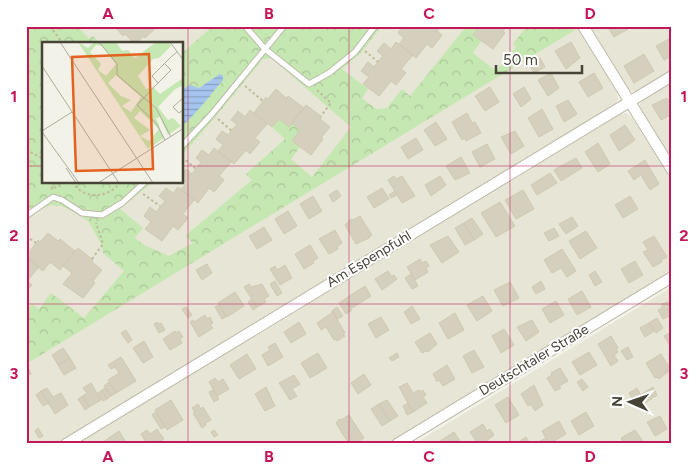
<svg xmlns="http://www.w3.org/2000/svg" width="698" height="470" font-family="Figtree,sans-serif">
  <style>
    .residential { fill: #e7e5d6; fill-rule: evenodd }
    .park { fill: url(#park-crowns) }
    .water { fill: url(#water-rules) }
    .building { fill: #d5d0bd; stroke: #cfc9b1 }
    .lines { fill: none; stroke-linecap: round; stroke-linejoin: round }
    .service-casing { stroke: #bfbbaa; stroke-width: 7 }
    .minor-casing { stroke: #bfbbaa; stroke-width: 12 }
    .path { stroke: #c0ba9c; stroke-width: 2; stroke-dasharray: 2.5 2.5; stroke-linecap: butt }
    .service { stroke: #fff; stroke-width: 5 }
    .minor { stroke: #fff; stroke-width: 10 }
    .grid { fill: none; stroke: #c2185b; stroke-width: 1; stroke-opacity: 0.55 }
    .labels { text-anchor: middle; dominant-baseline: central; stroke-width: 4; stroke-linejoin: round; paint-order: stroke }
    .street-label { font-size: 14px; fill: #474337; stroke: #fff }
    .inset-road { fill: none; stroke: #aeaca1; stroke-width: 1 }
    .view { fill: #e46220; fill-opacity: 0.15; stroke: #e46220; stroke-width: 2.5 }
    .inset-edge { fill: none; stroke: #474337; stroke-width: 2.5 }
    .neatline { fill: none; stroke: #c2185b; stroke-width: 2 }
    .grid-label { font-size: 16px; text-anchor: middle; font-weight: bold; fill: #c2185b }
  </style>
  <defs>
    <pattern id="park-crowns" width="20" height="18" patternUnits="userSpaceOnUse" patternTransform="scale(1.25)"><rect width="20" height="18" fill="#c5e7b1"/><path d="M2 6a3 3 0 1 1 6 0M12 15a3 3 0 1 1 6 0" fill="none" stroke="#abc799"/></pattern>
    <pattern id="water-rules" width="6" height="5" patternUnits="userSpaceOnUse" patternTransform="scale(1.25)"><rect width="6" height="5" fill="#a5c4ef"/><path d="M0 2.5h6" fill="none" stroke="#88a1c2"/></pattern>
  </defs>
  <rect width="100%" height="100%" fill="#f3f2e8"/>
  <path class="residential" d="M 26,26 L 577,26 L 617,93 L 618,99 L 615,105 L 57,444 L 26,444 ZM 44,44 L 182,44 L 182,182 L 44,182 Z
    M 590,26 L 672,26 L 672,70 L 637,91 L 631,91 L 627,87 Z
    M 672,82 L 672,160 L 641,110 L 640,105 L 642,100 Z
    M 626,113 L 632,117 L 672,181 L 672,271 L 388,444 L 75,444 L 600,125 L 620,114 Z
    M 672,287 L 672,444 L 414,444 Z"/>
  <path class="park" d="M 26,26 L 77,26 L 89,39 L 93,36 L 100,44 L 44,44 L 44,182 L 152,183 L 120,209 L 143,228 L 135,238 L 144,245 L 169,256 L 193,243 L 185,236 L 252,180 L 246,174 L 285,139 L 272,127 L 279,119 L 292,123 L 300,130 L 292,141 L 300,147 L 291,159 L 312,177 L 351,127 L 271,58 L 263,59 L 213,120 L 183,154 L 183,52 L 211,28 L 210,26 L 382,26 L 361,53 L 342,69 L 368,89 L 362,98 L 376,109 L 387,108 L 402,89 L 410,96 L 464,29 L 461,26 L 480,26 L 473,35 L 481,41 L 473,53 L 496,71 L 516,47 L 513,44 L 527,26 L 573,26 L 575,30 L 26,364 L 26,312 L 32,304 L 39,309 L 51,293 L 84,318 L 124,271 L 103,253 L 101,244 L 89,222 L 74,212 L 61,206 L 51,205 L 41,209 L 26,221 Z"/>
  <path class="water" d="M 220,74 L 223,76 L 223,80 C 210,95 197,113 183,125 L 183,89 L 190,85 L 199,88 Z"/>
  <path class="building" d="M 114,26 L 158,26 L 145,38 L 144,36 L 135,44 L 125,34 L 123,36 Z
    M 403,26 L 407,26 L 410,29 L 412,26 L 441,26 L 437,31 L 442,35 L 432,48 L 427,44 L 416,58 L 399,44 L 404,38 L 398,33 Z
    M 480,26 L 507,26 L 503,31 L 505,33 L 493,49 L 473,35 Z
    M 607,26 L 626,26 L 628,29 L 614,37 Z
    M 669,39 L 672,44 L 672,56 L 664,60 L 656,46 Z
    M 396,42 L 413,55 L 401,69 L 406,73 L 396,85 L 391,81 L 379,96 L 363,84 L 369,77 L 361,71 L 368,62 L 374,67 L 381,58 L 383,56 L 377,51 L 384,43 L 391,49 Z
    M 571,42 L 580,58 L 566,69 L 555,51 Z
    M 644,54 L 654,71 L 634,83 L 624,66 Z
    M 540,58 L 545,67 L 534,73 L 529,64 Z
    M 551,73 L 559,88 L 548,96 L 538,80 Z
    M 594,73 L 603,88 L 588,97 L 579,82 Z
    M 490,87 L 499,102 L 485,111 L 475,96 Z
    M 524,87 L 531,99 L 521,107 L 513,94 Z
    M 276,89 L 286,98 L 288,96 L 304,108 L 289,127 L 279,119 L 272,127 L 254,113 L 266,97 L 268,99 Z
    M 667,98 L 672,105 L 672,114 L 661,120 L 652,105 Z
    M 568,100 L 577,114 L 564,122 L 556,106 Z
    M 306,105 L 322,117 L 320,119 L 330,127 L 321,138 L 323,139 L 311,155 L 292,141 L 300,130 L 292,123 Z
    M 542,109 L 553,129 L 539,137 L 528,118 Z
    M 250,110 L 267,124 L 255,138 L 260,142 L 250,154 L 246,150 L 234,164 L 218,151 L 223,145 L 216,139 L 222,131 L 228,135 L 237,124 L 231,120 L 238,111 L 245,117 Z
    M 467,113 L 472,123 L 475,122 L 481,133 L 466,141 L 465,138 L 462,140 L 452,122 Z
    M 436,122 L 447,139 L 435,146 L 424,130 Z
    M 625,125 L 635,140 L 619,151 L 610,135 Z
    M 515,131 L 524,146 L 511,154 L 501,137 Z
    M 416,138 L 423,150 L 408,159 L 401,147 Z
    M 598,143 L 610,164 L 598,172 L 585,152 Z
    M 487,144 L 495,159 L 480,167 L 472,152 Z
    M 214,148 L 231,162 L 219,176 L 224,180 L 214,192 L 209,188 L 198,203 L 181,189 L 187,183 L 182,180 L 182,174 L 186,169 L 192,174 L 201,162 L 196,158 L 202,150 L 209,155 Z
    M 461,157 L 470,173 L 455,180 L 446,166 Z
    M 576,158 L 582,168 L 561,181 L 554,170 Z
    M 645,160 L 659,184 L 650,190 L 641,175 L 634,180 L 628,171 Z
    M 550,173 L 557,183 L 537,195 L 531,185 Z
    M 394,176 L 396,179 L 402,176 L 415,196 L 402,203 L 388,180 Z
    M 440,176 L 446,185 L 431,196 L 425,185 Z
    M 178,187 L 194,200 L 183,214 L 188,218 L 178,230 L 173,226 L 162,241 L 145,229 L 151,222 L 144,216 L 150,207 L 156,212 L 165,201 L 159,196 L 166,188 L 173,193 Z
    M 382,188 L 389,199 L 374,208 L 367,197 Z
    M 337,190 L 341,196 L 333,202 L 329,195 Z
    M 523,190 L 534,209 L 516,219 L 505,200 Z
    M 395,191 L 397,195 L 391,198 L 389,195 Z
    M 313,196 L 322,211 L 309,219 L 300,204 Z
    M 630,196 L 638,209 L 623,218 L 615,205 Z
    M 500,202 L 515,226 L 496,237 L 481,213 Z
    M 288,211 L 297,226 L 284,234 L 275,219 Z
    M 360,216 L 372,235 L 369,238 L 356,244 L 345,225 L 351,219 L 353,220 Z
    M 572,217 L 578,226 L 566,234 L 559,224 Z
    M 472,218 L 483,234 L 474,240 L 464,223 Z
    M 464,223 L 474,240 L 465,245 L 455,228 Z
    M 264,227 L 272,240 L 257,249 L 249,236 Z
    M 554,228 L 559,236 L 549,241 L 544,233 Z
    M 335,230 L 342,243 L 337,247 L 338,249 L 329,254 L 319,239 Z
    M 586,231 L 597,248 L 580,259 L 569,241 Z
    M 48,233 L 58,241 L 60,239 L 75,251 L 60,270 L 50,262 L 43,271 L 26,257 L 38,240 L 40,242 Z
    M 448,236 L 459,252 L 442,263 L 430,245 Z
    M 654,236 L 667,257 L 661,260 L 662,262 L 653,267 L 643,252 L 648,250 L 643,242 Z
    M 310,245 L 318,258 L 313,261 L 314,263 L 304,269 L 295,254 Z
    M 78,248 L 93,260 L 92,262 L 102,270 L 93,281 L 95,283 L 83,298 L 63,284 L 72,273 L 63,266 Z
    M 562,249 L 576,271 L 567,277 L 561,268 L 552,273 L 544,260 Z
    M 26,257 L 39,267 L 27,281 L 32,285 L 26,291 Z
    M 420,259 L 422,263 L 426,261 L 429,266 L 426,268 L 428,272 L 415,280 L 407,267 Z
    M 635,261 L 643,275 L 629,283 L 621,269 Z
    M 207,264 L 212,273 L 202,280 L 196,270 Z
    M 285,265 L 292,278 L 280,285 L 270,269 L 275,266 L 277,270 Z
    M 388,271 L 391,276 L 394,275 L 397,279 L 382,290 L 375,279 Z
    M 595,271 L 602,282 L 595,286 L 589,275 Z
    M 411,274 L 418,286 L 412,289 L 405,278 Z
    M 275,281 L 282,293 L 277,296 L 270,284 Z
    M 541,281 L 545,289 L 536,294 L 532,287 Z
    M 510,282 L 519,298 L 503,306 L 494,290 Z
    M 249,284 L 251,287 L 262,284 L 269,296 L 264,299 L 266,302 L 257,307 L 244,287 Z
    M 365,286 L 371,296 L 352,308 L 351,306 L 350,307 L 345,299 Z
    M 582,291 L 591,307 L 577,315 L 568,299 Z
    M 235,292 L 244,306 L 227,317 L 218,303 Z
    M 483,296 L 492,311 L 477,321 L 467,305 Z
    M 252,299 L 257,307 L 253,310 L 248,302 Z
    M 345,299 L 352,310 L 346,314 L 339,303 Z
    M 672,300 L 672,315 L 663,319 L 658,310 L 662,308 L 662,304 Z
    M 556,301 L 564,315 L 550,323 L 542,309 Z
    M 219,305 L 226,317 L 222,319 L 215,307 Z
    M 412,306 L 420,319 L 411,324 L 404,312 Z
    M 186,307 L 192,315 L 188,318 L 182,309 Z
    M 337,307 L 343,316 L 337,319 L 332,311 Z
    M 333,312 L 345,333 L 343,335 L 345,336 L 337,341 L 336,339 L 334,340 L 326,327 L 321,330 L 317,323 Z
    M 455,313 L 464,330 L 448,339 L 439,323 Z
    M 205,315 L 207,319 L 210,317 L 213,323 L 210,325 L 213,328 L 199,337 L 190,322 L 193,320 L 194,322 Z
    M 381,317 L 389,330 L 376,338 L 368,324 Z
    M 657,318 L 663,328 L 656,333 L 649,323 Z
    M 532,320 L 539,332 L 526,341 L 517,327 Z
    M 157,322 L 159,324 L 161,323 L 165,330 L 159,333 L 154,324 Z
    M 299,322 L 306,334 L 291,343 L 284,332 Z
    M 649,323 L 654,331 L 645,337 L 640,328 Z
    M 504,329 L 514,345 L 501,353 L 492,336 Z
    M 126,330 L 132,340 L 128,343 L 121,333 Z
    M 175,331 L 176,333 L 179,331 L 183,337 L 180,339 L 182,343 L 170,350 L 163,339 Z
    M 672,332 L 672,349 L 664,336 Z
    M 430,333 L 437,344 L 428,352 L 426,351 L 422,353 L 415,342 Z
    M 611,336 L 618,348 L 616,349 L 618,352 L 614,355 L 618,361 L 611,366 L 598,344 Z
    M 144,341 L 153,357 L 143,363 L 133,348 Z
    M 275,343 L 283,357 L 268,366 L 262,355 L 270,350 L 268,347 Z
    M 628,347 L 633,357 L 627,360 L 621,351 Z
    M 63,348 L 70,358 L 58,365 L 52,355 Z
    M 474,350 L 484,367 L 472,373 L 463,356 Z
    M 589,352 L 597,365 L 580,375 L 572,362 Z
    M 318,353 L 327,368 L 310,378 L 301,363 Z
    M 397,353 L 399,357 L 392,361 L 389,358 Z
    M 247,354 L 256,369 L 239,379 L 230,365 Z
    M 661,354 L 669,367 L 667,368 L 669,371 L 659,379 L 658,377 L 655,378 L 646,363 Z
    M 121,357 L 136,381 L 116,393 L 108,380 L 119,373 L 115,367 L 111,369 L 108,365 Z
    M 70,358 L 76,368 L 64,375 L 58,365 Z
    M 447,365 L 455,379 L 443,386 L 439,380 L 437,382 L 433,374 Z
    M 28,367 L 31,374 L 26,377 L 26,368 Z
    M 560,368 L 568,381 L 559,386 L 561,388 L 555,391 L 547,378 L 552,375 L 551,373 Z
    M 364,374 L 371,385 L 358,394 L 351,383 Z
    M 294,375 L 300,384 L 292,389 L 297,396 L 290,400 L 279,383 Z
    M 215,378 L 218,382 L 223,379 L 229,389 L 217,396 L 209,382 Z
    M 582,379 L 588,387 L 583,391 L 577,382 Z
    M 109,382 L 116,393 L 111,396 L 104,386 Z
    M 91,383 L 101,400 L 89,407 L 83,396 L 87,393 L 83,388 Z
    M 407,383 L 413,393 L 419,390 L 420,392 L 423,390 L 426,395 L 423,397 L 427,403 L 413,412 L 399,387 Z
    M 534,385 L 543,405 L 535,411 L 531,404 L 528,406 L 521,394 Z
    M 266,387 L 275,406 L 265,411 L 255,394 Z
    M 653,387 L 657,395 L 645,403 L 640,395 Z
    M 47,388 L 53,397 L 61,393 L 68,405 L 55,414 L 41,391 Z
    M 106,388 L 111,396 L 107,399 L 102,390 Z
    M 637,388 L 644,401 L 636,405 L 629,393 Z
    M 102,390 L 107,399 L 103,401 L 98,393 Z
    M 213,390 L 219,399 L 214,402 L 209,392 Z
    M 41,391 L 49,403 L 43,406 L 36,395 Z
    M 83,396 L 89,407 L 85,410 L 78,399 Z
    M 508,397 L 519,415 L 506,423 L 495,405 Z
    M 171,400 L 183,420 L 167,430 L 155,410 Z
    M 387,400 L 398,416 L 390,421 L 379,404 Z
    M 408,403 L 413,412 L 407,415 L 403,406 Z
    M 198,404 L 201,409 L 203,407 L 211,420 L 205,423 L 206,425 L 202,428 L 193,413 L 195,412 L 192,408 Z
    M 379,404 L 390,421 L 382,426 L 371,409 Z
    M 156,412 L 165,427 L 161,429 L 152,415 Z
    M 586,412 L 594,426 L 579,435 L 571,421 Z
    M 349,415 L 364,438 L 354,444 L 349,444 L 336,423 L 339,419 L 341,420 Z
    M 660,416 L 667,429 L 655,436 L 647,422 Z
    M 559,421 L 566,434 L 549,444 L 542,431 Z
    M 483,424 L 487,431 L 490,429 L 494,435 L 482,444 L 478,444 L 470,432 Z
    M 38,428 L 43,436 L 39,438 L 35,431 Z
    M 157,429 L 164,439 L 155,444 L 147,444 L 141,434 L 147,430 L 150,434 Z
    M 214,430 L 218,435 L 214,437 L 211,432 Z
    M 635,430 L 644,443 L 624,444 L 621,438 Z
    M 119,431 L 127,444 L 104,444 L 103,442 Z
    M 454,432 L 462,444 L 441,444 L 440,441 Z
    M 526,437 L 530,444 L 515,444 Z
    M 546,438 L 549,444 L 542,444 L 540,441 Z"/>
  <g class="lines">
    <defs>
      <path id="service" d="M 245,26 L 265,49 L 309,84 L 329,73 L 355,52 L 375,26
        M 182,146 L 212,114 L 284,26
        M 26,216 L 53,197 L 62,200 L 82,213 L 102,215 L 122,203 L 145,182"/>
      <path id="minor" d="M 583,26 L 672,170
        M 66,444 L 672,76
        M 397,444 L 672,277"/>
    </defs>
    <use href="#service" class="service-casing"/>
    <use href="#minor" class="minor-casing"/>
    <path class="path" d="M 50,26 L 63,44
      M 365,51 L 378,62
      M 245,86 L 263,101
      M 317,90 L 331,103 L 321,116
      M 218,119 L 232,131
      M 26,150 L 44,159
      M 182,157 L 196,169
      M 51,182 L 52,190
      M 72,182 C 85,201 108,198 121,182
      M 54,188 L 65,182
      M 143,194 L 160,206
      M 26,236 L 36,243
      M 92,259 L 103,244 L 96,223"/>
    <use href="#service" class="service"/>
    <use href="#minor" class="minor"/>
  </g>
  <path class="grid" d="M 188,26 L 188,444M 349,26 L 349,444M 510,26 L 510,444M 26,166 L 44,166M 182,166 L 672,166M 26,304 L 672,304"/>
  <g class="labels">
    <g class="street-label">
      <text transform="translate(369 259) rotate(-31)">Am Espenpfuhl</text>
      <text transform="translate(534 360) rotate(-31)">Deutschtaler Straße</text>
    </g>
  </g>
  <g transform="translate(42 42)">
    <rect width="141" height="141" fill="#f3f2e8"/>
    <path d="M 36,0 L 46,6 L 52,0 L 74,0 L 80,9 L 86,8 L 93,16 L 114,0 L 127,0 L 129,4 L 117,16 L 111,17 L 96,34 L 104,47 L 111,45 L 118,52 L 141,36 L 141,43 L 132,48 L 116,65 L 126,78 L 131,76 L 139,84 L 126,93 L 118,75 L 114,76 L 122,96 L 106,107 ZM 54,3 L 60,4 L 74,22 L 64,34 L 56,28 L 59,22 L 48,10 ZM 74,33 L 99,55 L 89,70 L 80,64 L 89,58 L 79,54 L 66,41 ZM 98,69 L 117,87 L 107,99 L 98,94 L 108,88 L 92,76 Z" fill="#c5e7b1" fill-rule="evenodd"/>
    <path class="inset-road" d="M 18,0 L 111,141M 57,0 L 75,22 L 75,33 L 114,66 L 129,95M 128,0 L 142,19M 123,22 L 129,28 L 116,41 L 110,34 L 130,14 L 135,10M 0,24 L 77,141M 116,41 L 95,63 L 114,81 L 123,98M 142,55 L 131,65 L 137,71 L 142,67M 0,89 L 30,70M 0,90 L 37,141M 24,126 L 34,141M 56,141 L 142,86"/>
    <path class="view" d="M 107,12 L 111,127 L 34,129 L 30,15 Z"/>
    <rect width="141" height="141" class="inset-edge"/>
  </g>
  <rect width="698" height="470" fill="none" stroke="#ffffff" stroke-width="55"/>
  <g transform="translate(630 402) rotate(272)" stroke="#ffffff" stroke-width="4" paint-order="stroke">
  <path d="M0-4L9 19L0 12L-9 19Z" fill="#474337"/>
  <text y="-8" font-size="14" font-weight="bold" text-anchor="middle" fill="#474337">N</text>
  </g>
  <path d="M496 65v8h86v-8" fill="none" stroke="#474337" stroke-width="2.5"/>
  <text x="503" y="65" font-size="15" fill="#474337" stroke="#ffffff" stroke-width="4" paint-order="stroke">50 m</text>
  <rect x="28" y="28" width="642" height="414" class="neatline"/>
  <g class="grid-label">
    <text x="108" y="19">A</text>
    <text x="269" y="19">B</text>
    <text x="429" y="19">C</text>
    <text x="590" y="19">D</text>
    <text x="14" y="102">1</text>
    <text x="684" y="102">1</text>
    <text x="14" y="241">2</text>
    <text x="684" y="241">2</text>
    <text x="14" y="379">3</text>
    <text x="684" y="379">3</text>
    <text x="108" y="462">A</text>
    <text x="269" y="462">B</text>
    <text x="429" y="462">C</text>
    <text x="590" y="462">D</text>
  </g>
</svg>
